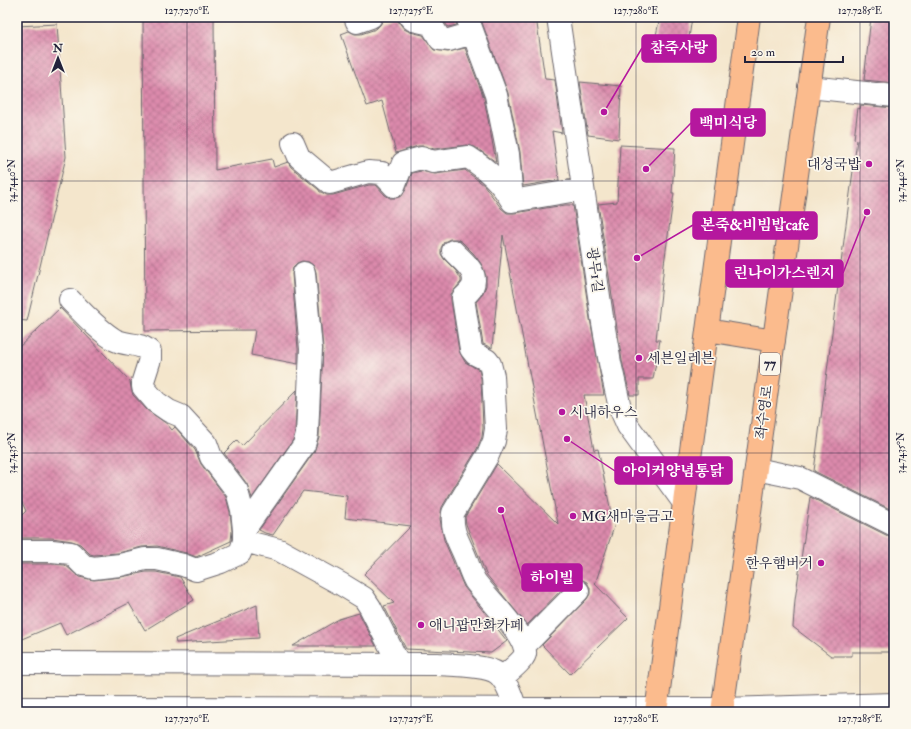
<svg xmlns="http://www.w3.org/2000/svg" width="911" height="729" font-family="'IM FELL Double Pica','Noto Serif KR',serif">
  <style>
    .building { fill: url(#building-cross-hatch) }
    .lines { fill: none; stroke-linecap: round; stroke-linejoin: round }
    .minor-casing { stroke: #6c676e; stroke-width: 24 }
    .major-casing { stroke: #6c676e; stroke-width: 24 }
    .minor { stroke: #fff; stroke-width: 22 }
    .major { stroke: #fbbb8d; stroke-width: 22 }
    .ticks { fill: none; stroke: #22223b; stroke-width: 1; stroke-opacity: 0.45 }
    .poi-dot { fill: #b5179e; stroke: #fbf7ec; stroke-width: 1.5 }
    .labels { text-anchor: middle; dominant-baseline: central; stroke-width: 3.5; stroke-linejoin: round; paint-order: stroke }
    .shield { fill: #fbf7ec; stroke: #636270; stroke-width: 1 }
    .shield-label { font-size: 13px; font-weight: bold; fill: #22223b }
    .poi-label { font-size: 14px; fill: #22223b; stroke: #fbf7ec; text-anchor: start }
    .street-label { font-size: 14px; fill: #22223b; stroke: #fbf7ec }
    .leader { fill: none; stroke: #b5179e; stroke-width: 1.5 }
    .callout-dot { fill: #b5179e; stroke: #fbf7ec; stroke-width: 1.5 }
    .callout { fill: #b5179e; stroke: #b5179e; stroke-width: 1.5 }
    .callout-label { font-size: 15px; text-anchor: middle; font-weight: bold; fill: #fff }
    .neatline { fill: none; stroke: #22223b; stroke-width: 1.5 }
    .ticks-label { font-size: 10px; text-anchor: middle; fill: #22223b }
  </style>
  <defs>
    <pattern id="building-cross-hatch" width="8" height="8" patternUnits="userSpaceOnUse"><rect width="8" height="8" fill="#dc8aac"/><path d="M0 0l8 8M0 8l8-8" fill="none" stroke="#b2708d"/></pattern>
  </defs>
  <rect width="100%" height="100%" fill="#fbf7ec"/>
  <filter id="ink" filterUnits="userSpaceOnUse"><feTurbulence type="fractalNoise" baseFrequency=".025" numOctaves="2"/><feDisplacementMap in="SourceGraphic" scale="8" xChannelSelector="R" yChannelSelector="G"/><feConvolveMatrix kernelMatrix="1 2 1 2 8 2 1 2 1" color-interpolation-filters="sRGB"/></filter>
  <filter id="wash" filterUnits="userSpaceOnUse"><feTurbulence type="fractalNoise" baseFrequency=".012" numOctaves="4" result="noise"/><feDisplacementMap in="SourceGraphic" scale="16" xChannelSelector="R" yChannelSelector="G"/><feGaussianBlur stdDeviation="0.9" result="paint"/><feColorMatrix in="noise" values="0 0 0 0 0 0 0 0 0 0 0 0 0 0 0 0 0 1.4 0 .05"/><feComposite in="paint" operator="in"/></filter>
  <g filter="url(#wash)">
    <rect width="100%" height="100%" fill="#f4e6cc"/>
    <g id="blocks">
      <path class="building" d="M 143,17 L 214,17 L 215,170 L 272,159 L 274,167 L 288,162 L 291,167 L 319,190 L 320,192 L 321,192 L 327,195 L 333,195 L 369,185 L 376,185 L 385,195 L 390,198 L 396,198 L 402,196 L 405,191 L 412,173 L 421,171 L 435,174 L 465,170 L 484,185 L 501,208 L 507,213 L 514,213 L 565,205 L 573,205 L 590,319 L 604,395 L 584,395 L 594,450 L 598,449 L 614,527 L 595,584 L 628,618 L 570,674 L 542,645 L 587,599 L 590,594 L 590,588 L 587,582 L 581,579 L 575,579 L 569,582 L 527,625 L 486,574 L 466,524 L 465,517 L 497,464 L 558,524 L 503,235 L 492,348 L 483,344 L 476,302 L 482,295 L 486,286 L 486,276 L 482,265 L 474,254 L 462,242 L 457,239 L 450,239 L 444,242 L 441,248 L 441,254 L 444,259 L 456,271 L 461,279 L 461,282 L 451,294 L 451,300 L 459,351 L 465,362 L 479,370 L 481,378 L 483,428 L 482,437 L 477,449 L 442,507 L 440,519 L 444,540 L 464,587 L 507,641 L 491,653 L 406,649 L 384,606 L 394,603 L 364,574 L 411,526 L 345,518 L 347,496 L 303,491 L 273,535 L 265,533 L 259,530 L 314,452 L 319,437 L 323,348 L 316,272 L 314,266 L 309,262 L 302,261 L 297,263 L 293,267 L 292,274 L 298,349 L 298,364 L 251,355 L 255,330 L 145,331 Z
        M 392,17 L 398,17 L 398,21 L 404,29 L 410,32 L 423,35 L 434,50 L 448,52 L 465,48 L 484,98 L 496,162 L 475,147 L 467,145 L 434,149 L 425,146 L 418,146 L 396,153 L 382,101 L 367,106 L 341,34 L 349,31 L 355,34 L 361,34 L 376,29 L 380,25 L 383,20 Z
        M 441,17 L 455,17 L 457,25 L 448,27 Z
        M 480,17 L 536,17 L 545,79 L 555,80 L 562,133 L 552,131 L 559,180 L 523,186 L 520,152 L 508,93 Z
        M 660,17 L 692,17 L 687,52 L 653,49 Z
        M 871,17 L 894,17 L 894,83 L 864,80 Z
        M 57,24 L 66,157 L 27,321 L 17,320 L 17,26 Z
        M 580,82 L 621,86 L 619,139 L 588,135 Z
        M 861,105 L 894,108 L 894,511 L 814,471 L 857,140 L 854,139 L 858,108 L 860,109 Z
        M 620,145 L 675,148 L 672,193 L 674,193 L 664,264 L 656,340 L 660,340 L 653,379 L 639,379 L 639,395 L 630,395 L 622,361 L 598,204 L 617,202 Z
        M 60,308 L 130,381 L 131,388 L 133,395 L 147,410 L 167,424 L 172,430 L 175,427 L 195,450 L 201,464 L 226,497 L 230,512 L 232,531 L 231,541 L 196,557 L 186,553 L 157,546 L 142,547 L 118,553 L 94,555 L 90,554 L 80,544 L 72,541 L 52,538 L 17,538 L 17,520 L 26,511 L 17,492 L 17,349 Z
        M 297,390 L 295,432 L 293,440 L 252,498 L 247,484 L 224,453 L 237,440 L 242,446 Z
        M 810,497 L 888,536 L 894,537 L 894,652 L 852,652 L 852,656 L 831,656 L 793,627 L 795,600 Z
        M 17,564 L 51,564 L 65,565 L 79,577 L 94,580 L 121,577 L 146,572 L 156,572 L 180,577 L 194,600 L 145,630 L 129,603 L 66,635 L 60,623 L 17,641 Z
        M 257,605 L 259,638 L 176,643 L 175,639 Z
        M 359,613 L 376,646 L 293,646 L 339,619 Z"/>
    </g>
  </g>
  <g filter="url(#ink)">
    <use href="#blocks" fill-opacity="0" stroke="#6c676e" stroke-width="1"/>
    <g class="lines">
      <defs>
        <path id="minor" d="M 355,17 L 357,22 L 371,17
          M 410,17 L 413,20 L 431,24 L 440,39 L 449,40 L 473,33
          M 467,17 L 496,95 L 508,154 L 512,200
          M 558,17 L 602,317 L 610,363 L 620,408 L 628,426 L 684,503
          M 809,87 L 894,96
          M 293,143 L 299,157 L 330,183 L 368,172 L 382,173 L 394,186 L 403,163 L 421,158 L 433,162 L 468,157 C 488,170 500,181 512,201 L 583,189
          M 453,251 C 462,261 480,272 472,288 C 470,291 466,295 463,298 L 471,349 L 475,354 L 487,360 L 490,364 L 493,376 L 496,429 L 494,441 L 488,455 L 453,513 C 451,532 459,541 466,559 C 469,567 471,574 475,581 C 486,597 528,636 525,654 C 523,661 507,673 502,678
          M 756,469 L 800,478 L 894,525
          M 244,530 L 304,445 L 307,434 L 311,349 L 304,273
          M 244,541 L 279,550 L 341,584 L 364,598 L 370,607 L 399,664
          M 17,551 L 52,551 L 71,553 L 83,565 L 93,568 L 120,565 L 145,559 L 157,559 L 183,565 L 196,570 L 221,562 L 240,553 L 244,541 L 244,530 L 242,510 L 237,491 L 211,457 L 206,443 L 181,416 L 169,411 L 156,402 L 143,387 L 143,381 L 150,359 L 150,352 C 140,342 127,346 115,340 C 98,330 84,314 70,300
          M 524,646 L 578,591
          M 17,663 L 437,664 C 451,665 486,665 497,673 C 507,680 512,698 516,709
          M 17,708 L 722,709 L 894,704"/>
        <path id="major" d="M 707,330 L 774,341
          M 656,712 L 749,17
          M 722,712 L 819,17"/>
      </defs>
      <use href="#minor" class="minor-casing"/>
      <use href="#major" class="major-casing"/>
      <use href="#minor" class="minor"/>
      <use href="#major" class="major"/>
    </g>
  </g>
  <path class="ticks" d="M 187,17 L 187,712M 411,17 L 411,712M 636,17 L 636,712M 860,17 L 860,712M 17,181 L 894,181M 17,453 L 894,453"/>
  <g class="poi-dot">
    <circle cx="869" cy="164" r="4"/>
    <circle cx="639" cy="358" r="4"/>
    <circle cx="562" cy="412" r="4"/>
    <circle cx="573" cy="516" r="4"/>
    <circle cx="821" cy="563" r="4"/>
    <circle cx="421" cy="625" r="4"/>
  </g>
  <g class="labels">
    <rect class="shield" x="760" y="353" width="20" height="22" rx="3"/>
    <g class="shield-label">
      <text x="770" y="364">77</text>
    </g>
    <g class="poi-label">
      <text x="861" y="164" text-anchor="end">대성국밥</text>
      <text x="647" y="358">세븐일레븐</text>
      <text x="570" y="412">시내하우스</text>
      <text x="581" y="516">MG새마을금고</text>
      <text x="813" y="563" text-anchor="end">한우햄버거</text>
      <text x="429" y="625">애니팝만화카페</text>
    </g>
    <g class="street-label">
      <text transform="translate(595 270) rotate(82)">광무1길</text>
      <text transform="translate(764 412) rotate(-82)">좌수영로</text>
    </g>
  </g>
  <path class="leader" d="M604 112L642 48M646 169L691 123M637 258L693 225M867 212L843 273M567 439L615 471M501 510L522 578"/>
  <g class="callout-dot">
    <circle cx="604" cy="112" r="4"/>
    <circle cx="646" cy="169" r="4"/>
    <circle cx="637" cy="258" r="4"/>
    <circle cx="867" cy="212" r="4"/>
    <circle cx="567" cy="439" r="4"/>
    <circle cx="501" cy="510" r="4"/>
  </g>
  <g class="callout">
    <rect x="642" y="35" width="74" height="27" rx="4"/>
    <rect x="691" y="109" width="74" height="27" rx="4"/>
    <rect x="693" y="212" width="124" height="27" rx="4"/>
    <rect x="726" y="260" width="117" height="27" rx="4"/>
    <rect x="615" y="457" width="117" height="27" rx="4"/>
    <rect x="522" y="564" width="60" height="27" rx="4"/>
  </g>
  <g class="callout-label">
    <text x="679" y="53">참죽사랑</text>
    <text x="728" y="128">백미식당</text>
    <text x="755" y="230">본죽&amp;비빔밥cafe</text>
    <text x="784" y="278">린나이가스렌지</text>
    <text x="673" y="476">아이커양념통닭</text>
    <text x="552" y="583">하이빌</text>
  </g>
  <rect width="911" height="729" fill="none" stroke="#fbf7ec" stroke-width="44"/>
  <g transform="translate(58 58)" stroke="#fbf7ec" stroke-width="3" paint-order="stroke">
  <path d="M0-3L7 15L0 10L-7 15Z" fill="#22223b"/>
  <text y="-6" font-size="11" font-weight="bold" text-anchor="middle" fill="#22223b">N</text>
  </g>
  <path d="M745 56v6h98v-6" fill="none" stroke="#22223b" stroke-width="2"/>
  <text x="751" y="56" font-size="12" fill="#22223b" stroke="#fbf7ec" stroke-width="3" paint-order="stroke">20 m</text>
  <rect x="22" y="22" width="867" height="685" class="neatline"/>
  <g class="ticks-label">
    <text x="187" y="14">127.7270°E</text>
    <text x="411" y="14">127.7275°E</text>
    <text x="636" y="14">127.7280°E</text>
    <text x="860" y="14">127.7285°E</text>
    <text transform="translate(11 181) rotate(-90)" y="4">34.7440°N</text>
    <text transform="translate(900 181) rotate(-90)" y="4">34.7440°N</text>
    <text transform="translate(11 453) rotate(-90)" y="4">34.7435°N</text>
    <text transform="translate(900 453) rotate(-90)" y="4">34.7435°N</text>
    <text x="187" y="722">127.7270°E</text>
    <text x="411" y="722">127.7275°E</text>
    <text x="636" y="722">127.7280°E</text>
    <text x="860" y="722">127.7285°E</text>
  </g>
</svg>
